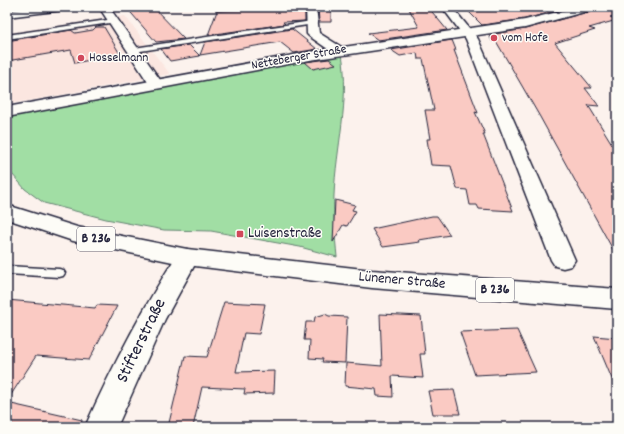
<svg xmlns="http://www.w3.org/2000/svg" width="624" height="434" font-family="Dekko,sans-serif">
  <style>
    .built { fill: #fbe6e0 }
    .green { fill: #a1dea4; stroke: #628070 }
    .building { fill: #facac3; stroke: #22223b }
    .lines { fill: none; stroke-linecap: round; stroke-linejoin: round }
    .service-casing { stroke: #22223b; stroke-width: 3 }
    .minor-casing { stroke: #22223b; stroke-width: 3 }
    .tertiary-casing { stroke: #22223b; stroke-width: 3 }
    .primary-casing { stroke: #22223b; stroke-width: 3 }
    .service { fill: #fdfcf7; fill-rule: evenodd }
    .minor { fill: #fdfcf7; fill-rule: evenodd }
    .tertiary { fill: #fdfcf7; fill-rule: evenodd }
    .primary { fill: #fdfcf7; fill-rule: evenodd }
    .poi-dot { fill: #d1495b; stroke: #fdfcf7; stroke-width: 1.5 }
    .labels { text-anchor: middle; dominant-baseline: central; stroke-width: 3; stroke-linejoin: round; paint-order: stroke }
    .far-poi-label { font-size: 13px; fill: #22223b; stroke: #fdfcf7; text-anchor: start }
    .far-street-label { font-size: 13px; fill: #22223b; stroke: #fdfcf7 }
    .shield { fill: #fdfcf7; stroke: #646373; stroke-width: 1 }
    .shield-label { font-size: 14px; font-weight: bold; fill: #22223b }
    .poi-label { font-size: 15px; fill: #22223b; stroke: #fdfcf7; text-anchor: start }
    .street-label { font-size: 15px; fill: #22223b; stroke: #fdfcf7 }
    .near-street-label { font-size: 18px; fill: #22223b; stroke: #fdfcf7 }
  </style>
  <rect width="100%" height="100%" fill="#fcf2ed"/>
  <filter id="ink" filterUnits="userSpaceOnUse"><feTurbulence type="fractalNoise" baseFrequency=".025" numOctaves="2"/><feDisplacementMap in="SourceGraphic" scale="8" xChannelSelector="R" yChannelSelector="G"/><feConvolveMatrix kernelMatrix="1 2 1 2 8 2 1 2 1" color-interpolation-filters="sRGB"/></filter>
  <g filter="url(#ink)">
    <path class="built" d="M 125,16 L 170,74 L 34,100 L 7,104 L 7,33 Z"/>
    <path class="green" d="M 342,54 C 350,101 336,148 334,195 C 333,216 335,236 337,257 L 300,247 L 211,231 L 164,230 L 106,219 L 44,203 L 25,189 L 12,174 L 7,173 L 7,117 Z"/>
    <path class="building" d="M 126,7 L 153,7 L 184,39 L 156,42 Z
      M 242,7 L 305,7 L 305,21 L 283,22 L 285,24 L 208,35 L 217,11 L 241,10 Z
      M 318,7 L 331,7 L 331,22 L 319,22 Z
      M 408,7 L 428,7 L 447,30 L 378,40 L 368,33 L 419,27 Z
      M 464,7 L 572,7 L 525,19 L 482,25 Z
      M 597,7 L 617,7 L 617,15 L 610,17 L 617,20 L 589,28 L 595,30 L 555,43 L 592,88 L 585,88 L 599,106 L 588,105 L 617,152 L 617,257 L 540,117 L 496,41 L 492,41 L 489,35 L 525,29 L 595,10 Z
      M 96,27 L 104,27 L 120,54 L 75,63 L 71,50 L 7,61 L 7,41 L 71,30 L 75,33 L 93,30 Z
      M 292,29 L 317,49 L 294,53 L 280,42 L 200,55 L 205,42 Z
      M 452,40 L 456,50 L 454,50 L 478,113 L 475,112 L 485,134 L 483,134 L 513,211 L 479,209 L 477,205 L 470,205 L 467,190 L 457,189 L 451,166 L 431,165 L 427,139 L 430,139 L 425,110 L 434,110 L 423,59 L 418,59 L 417,53 L 400,56 L 391,50 Z
      M 189,45 L 200,56 L 170,61 L 161,49 Z
      M 329,59 L 336,64 L 313,69 L 305,62 Z
      M 335,200 L 355,205 L 352,210 L 356,211 L 347,226 L 343,225 L 333,242 Z
      M 432,216 L 437,216 L 450,235 L 419,240 L 420,242 L 383,247 L 372,229 Z
      M 7,300 L 95,308 L 97,305 L 117,306 L 89,360 L 36,356 L 7,401 Z
      M 224,302 L 265,304 L 259,334 L 244,333 L 236,372 L 275,371 L 274,393 L 244,394 L 245,389 L 202,387 L 193,427 L 168,427 L 185,356 L 207,357 Z
      M 325,314 L 329,316 L 347,317 L 345,363 L 322,362 L 323,359 L 309,358 L 310,340 L 304,340 L 306,322 L 314,322 L 315,317 Z
      M 380,314 L 421,316 L 425,354 L 420,354 L 423,378 L 392,376 L 393,397 L 377,396 L 376,389 L 345,386 L 346,363 L 382,366 Z
      M 517,330 L 536,372 L 475,375 L 460,332 Z
      M 594,336 L 617,338 L 617,391 Z
      M 454,390 L 460,414 L 433,414 L 428,391 Z
      M 7,403 L 82,420 L 81,427 L 7,427 Z"/>
    <g class="lines">
      <defs>
        <path id="service" d="M 114,19 L 117,21 L 116,22 L 7,39 L 7,35 Z
          M 312,21 L 315,23 L 314,24 L 134,52 L 131,50 L 134,48 Z
          M 7,266 L 59,269 L 63,270 L 65,273 L 63,276 L 59,277 L 7,274 Z"/>
        <path id="minor" d="M 38,7 L 68,7 L 63,10 L 7,17 L 7,11 Z
          M 99,7 L 109,7 L 163,84 L 161,87 L 156,88 L 151,87 Z
          M 306,7 L 316,7 L 319,33 L 343,48 L 345,51 L 343,54 L 335,54 L 309,36 L 307,34 Z
          M 442,7 L 452,7 L 478,39 L 575,260 L 571,266 L 563,268 L 555,266 L 551,260 L 466,39 Z
          M 187,249 L 195,252 L 199,257 L 165,319 L 117,427 L 85,427 C 112,367 143,307 179,252 Z"/>
        <path id="tertiary" d="M 578,7 L 596,7 L 595,9 L 525,28 L 310,60 L 7,117 L 7,107 L 310,52 L 525,20 Z"/>
        <path id="primary" d="M 7,205 L 77,227 L 187,249 L 372,270 L 617,289 L 617,309 L 372,288 L 187,265 L 73,241 L 7,219 Z"/>
      </defs>
      <use href="#service" class="service-casing"/>
      <use href="#minor" class="minor-casing"/>
      <use href="#tertiary" class="tertiary-casing"/>
      <use href="#primary" class="primary-casing"/>
      <use href="#service" class="service"/>
      <use href="#minor" class="minor"/>
      <use href="#tertiary" class="tertiary"/>
      <use href="#primary" class="primary"/>
    </g>
  </g>
  <g class="poi-dot">
    <circle cx="494" cy="38" r="4"/>
    <circle cx="81" cy="58" r="4"/>
    <rect x="236" y="230" width="8" height="8" rx="2"/>
  </g>
  <g class="labels">
    <g class="far-poi-label">
      <text x="502" y="38">vom Hofe</text>
      <text x="89" y="58">Hosselmann</text>
    </g>
    <g class="far-street-label">
      <text transform="translate(299 58) rotate(-10)">Netteberger Straße</text>
    </g>
    <g class="shield">
      <rect x="77" y="227" width="38" height="24" rx="3"/>
      <rect x="476" y="278" width="38" height="24" rx="3"/>
    </g>
    <g class="shield-label">
      <text x="96" y="239">B 236</text>
      <text x="495" y="290">B 236</text>
    </g>
    <g class="poi-label">
      <text x="248" y="234">Luisenstraße</text>
    </g>
    <g class="street-label">
      <text transform="translate(402 281) rotate(5)">Lünener Straße</text>
    </g>
    <g class="near-street-label">
      <text transform="translate(142 341) rotate(-64)">Stifterstraße</text>
    </g>
  </g>
  <rect width="624" height="434" fill="none" stroke="#fdfcf7" stroke-width="24"/>
  <rect x="12" y="12" width="600" height="410" fill="none" stroke="#22223b" stroke-width="1.5" filter="url(#ink)"/>
</svg>
